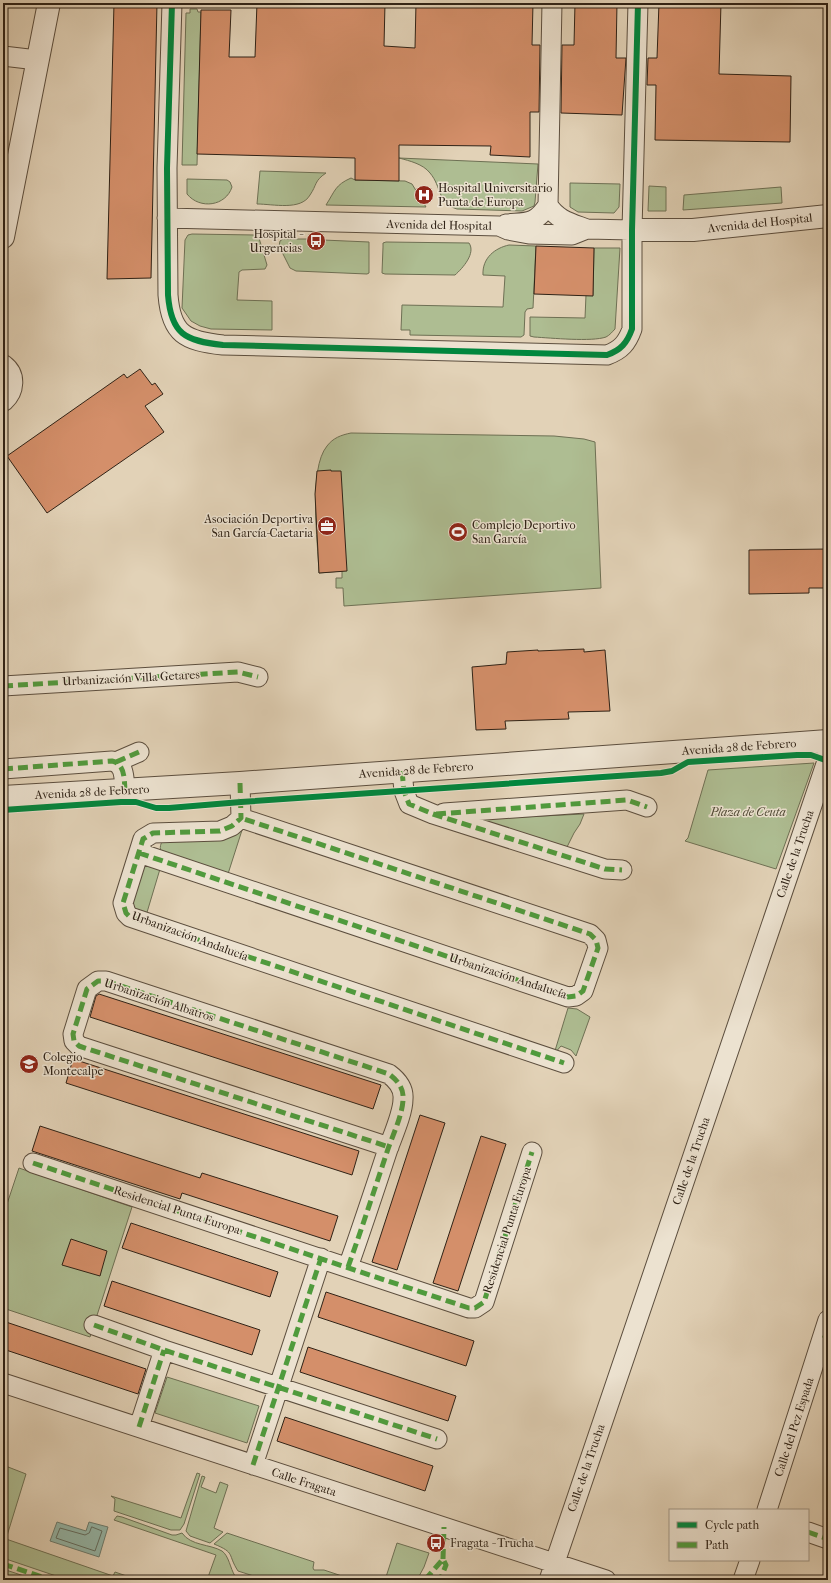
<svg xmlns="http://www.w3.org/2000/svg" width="831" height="1583" font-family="'IM FELL French Canon',serif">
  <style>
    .green { fill: #aebd92; stroke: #6e7054 }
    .water { fill: #95b8aa; stroke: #6c7c6f }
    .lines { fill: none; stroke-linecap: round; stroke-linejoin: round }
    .shore { stroke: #626d60; stroke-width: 1 }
    .building { fill: #d48f6a; stroke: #2f2216 }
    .minor-casing { stroke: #5c4e3e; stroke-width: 21 }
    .tertiary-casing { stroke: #5c4e3e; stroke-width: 24 }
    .minor { stroke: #ece2d0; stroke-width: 19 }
    .tertiary { stroke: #ece2d0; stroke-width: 22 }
    .quiet { stroke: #509b3d; stroke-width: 5; stroke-dasharray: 10 5; stroke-linecap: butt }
    .cycleway-casing { stroke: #ece2d0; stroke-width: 8 }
    .cycleway { stroke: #00873e; stroke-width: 6 }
    .labels { text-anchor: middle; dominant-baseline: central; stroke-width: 3; stroke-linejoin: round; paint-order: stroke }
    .poi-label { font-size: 12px; fill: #2f2216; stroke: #ece2d0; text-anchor: start }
    .street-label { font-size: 12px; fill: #2f2216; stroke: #ece2d0 }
    .park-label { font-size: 12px; font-style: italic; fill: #4f4935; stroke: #ece2d0 }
  </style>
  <rect width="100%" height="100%" fill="#e2d2b7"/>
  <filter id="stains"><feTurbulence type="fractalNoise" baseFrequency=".005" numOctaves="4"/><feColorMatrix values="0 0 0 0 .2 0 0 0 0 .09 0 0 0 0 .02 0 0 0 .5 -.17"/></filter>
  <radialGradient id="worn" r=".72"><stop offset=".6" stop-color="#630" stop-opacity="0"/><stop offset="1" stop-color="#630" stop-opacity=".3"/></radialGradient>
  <path class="green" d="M 190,9 L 197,9 L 198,12 L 201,12 L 197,165 L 182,165 L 186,13 L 190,13 Z
    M 399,158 L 538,164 L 535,202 L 534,206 L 522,211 L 457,209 C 437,203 442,187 430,173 C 423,164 410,161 399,158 Z
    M 260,171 L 326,173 C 314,181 317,185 310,195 C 301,211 273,204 257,204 Z
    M 351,178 L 355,180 L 405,181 L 412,184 L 426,207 L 326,205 C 335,191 335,185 351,178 Z
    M 187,179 L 227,180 L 230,182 L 232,187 C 226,206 200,210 187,194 Z
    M 570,183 L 620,184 L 619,207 L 614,213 L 578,212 L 570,207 Z
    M 649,186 L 666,187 L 666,211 L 648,211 Z
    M 781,187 L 782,203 L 683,210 L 684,195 Z
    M 192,234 L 255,235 L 259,238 L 267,265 L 265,269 L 242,270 L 239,272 L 237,300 L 272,301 L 272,330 L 211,329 L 200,326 L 191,321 L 182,308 L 185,240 L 188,235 Z
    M 283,239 L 309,239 L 310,243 L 323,243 L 323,240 L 369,242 L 369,273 L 367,274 L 296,271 L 290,268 L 279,246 L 280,241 Z
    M 386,242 L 469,243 C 476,253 463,268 455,275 L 385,274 L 382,273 L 383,247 L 383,243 Z
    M 509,245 L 536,246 L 533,308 L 527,309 L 525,312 L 524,335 L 521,337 L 410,335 L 410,330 L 401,330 L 402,305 L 503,307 L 505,276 L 483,275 C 482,258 495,248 509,245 Z
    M 594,248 L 620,248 L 615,329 C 612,332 610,335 606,337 C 592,342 551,338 534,337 L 530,336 L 530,317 L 585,318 L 586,295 L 593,295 Z
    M 351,433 L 554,436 L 584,439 L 595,442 L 601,588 L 344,606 L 343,588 L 336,588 L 336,578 L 342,578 L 342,571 L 319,573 C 318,542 308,469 327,446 C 333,438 341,435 351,433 Z
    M 814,763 L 776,869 L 685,841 L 688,838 L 708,770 Z
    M 584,814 L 580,824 L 574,833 L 564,853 L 480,819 Z
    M 243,827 L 227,877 L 162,854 C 159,847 160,844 165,838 Z
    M 146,866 L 160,869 L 145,919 L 130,909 L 143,868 Z
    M 568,1008 L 577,1009 L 590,1017 L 576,1056 L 571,1050 L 561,1046 L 554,1054 Z
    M 19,1168 L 132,1207 L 90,1337 L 3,1308 L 3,1216 Z
    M 167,1377 L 259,1406 L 247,1443 L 155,1413 Z
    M 3,1465 L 26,1474 L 6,1539 L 113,1576 L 115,1572 L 138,1580 L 68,1580 L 3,1558 Z
    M 197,1473 L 200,1474 L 184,1524 L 180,1530 L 171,1530 L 114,1511 L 115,1499 L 111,1496 L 181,1518 Z
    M 202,1476 L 205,1477 L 201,1487 L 216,1493 L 220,1482 L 228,1485 L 214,1528 L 223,1532 L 210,1543 L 190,1536 L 186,1531 Z
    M 117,1516 L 122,1517 L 172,1535 L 176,1535 L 182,1533 C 191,1546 210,1544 222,1551 C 229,1556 230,1568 235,1576 L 253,1580 L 207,1580 L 216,1555 L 114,1520 Z
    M 227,1533 L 314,1562 L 313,1568 L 314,1570 L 324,1570 L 354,1580 L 266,1580 L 238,1571 C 227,1554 236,1553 214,1544 Z
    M 397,1543 L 429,1553 L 424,1567 L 417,1580 L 385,1580 Z
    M 3,1569 L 36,1580 L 3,1580 Z"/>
  <path class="water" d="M 57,1522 L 86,1531 L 89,1522 L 108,1527 L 99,1557 L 50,1541 Z"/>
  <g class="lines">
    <path class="shore" d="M 92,1527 L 102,1531 L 95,1551 L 56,1538 L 60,1528 L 85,1535 L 89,1533 Z"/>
  </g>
  <path class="building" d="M 114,3 L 157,3 L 151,278 L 107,279 Z
    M 257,3 L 385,3 L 384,46 L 415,48 L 416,3 L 533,3 L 532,45 L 540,45 L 539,112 L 530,112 L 530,157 L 490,155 L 491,146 L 399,145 L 399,181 L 355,180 L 355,158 L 197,154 L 201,10 L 231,10 L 229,57 L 255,57 Z
    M 575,3 L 617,3 L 616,58 L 626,58 L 622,115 L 561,113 L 562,45 L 574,45 Z
    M 659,3 L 721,3 L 719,74 L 791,76 L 790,142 L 655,140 L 656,85 L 647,85 L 648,58 L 657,58 Z
    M 536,246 L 594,248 L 593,296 L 534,294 Z
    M 140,369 L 152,385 L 155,383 L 163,394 L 145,406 L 164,432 L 47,513 L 7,456 L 124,374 L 127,378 Z
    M 331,470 L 331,471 L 341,471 L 347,571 L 319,573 L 315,494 L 317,471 Z
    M 828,549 L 828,588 L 809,588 L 809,593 L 749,594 L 749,550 Z
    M 584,649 L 584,652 L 605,650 L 610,711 L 568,712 L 569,719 L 505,721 L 506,729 L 476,730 L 472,667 L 506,664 L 507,652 L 538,650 L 538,651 Z
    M 99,994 L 381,1085 L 373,1109 L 90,1017 L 96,996 Z
    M 73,1059 L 359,1151 L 352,1175 L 66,1083 Z
    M 420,1115 L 445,1123 L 397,1270 L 372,1262 Z
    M 40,1126 L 200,1178 L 202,1173 L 338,1216 L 330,1241 L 182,1193 L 180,1199 L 32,1151 Z
    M 481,1136 L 506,1144 L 458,1291 L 433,1283 Z
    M 131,1223 L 278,1272 L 270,1297 L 122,1248 Z
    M 71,1239 L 107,1251 L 100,1276 L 62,1265 Z
    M 112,1281 L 260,1330 L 252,1355 L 104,1306 Z
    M 326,1292 L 474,1341 L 466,1366 L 318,1317 Z
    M 3,1321 L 146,1369 L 138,1394 L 3,1349 Z
    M 308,1347 L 456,1396 L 448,1421 L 300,1372 Z
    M 285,1417 L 433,1466 L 425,1491 L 277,1441 Z"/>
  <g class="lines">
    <defs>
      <path id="minor" d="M 172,3 L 167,168 L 168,295 C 171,334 185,341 223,345 L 607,355 C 621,350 627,343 632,329 L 632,230 L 638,3
        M 3,56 L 37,60
        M 548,205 C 557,220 571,223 587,229
        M 167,218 L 499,226 L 508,230 L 529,234 L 572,235 L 587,229 L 632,230
        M 506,224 C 527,222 535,225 548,205 L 552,3
        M 3,686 L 238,672 L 258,677
        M 116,762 L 139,752
        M 3,769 L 112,761 C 125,764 124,778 125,790
        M 402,771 L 404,791 L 409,804 L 433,814 L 605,869 L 622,870
        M 240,783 L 241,818 L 232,826 L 220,831 L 153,833 L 143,839 L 123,903 L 126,913 L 130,917 L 564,1063
        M 444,813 L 627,800 L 647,807
        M 139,853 L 568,997 L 576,996 L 583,991 L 598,948 L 596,940 L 590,934 L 241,818
        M 33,1163 L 469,1308 L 475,1308 L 484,1302 L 532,1152
        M 348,1267 C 362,1228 375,1188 388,1149 C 393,1135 403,1113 403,1099 C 404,1088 397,1080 389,1074 L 106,981 L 98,981 L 87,989 L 73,1034 L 74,1041 L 79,1046 L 389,1147
        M 94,1325 L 164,1350 L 437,1439
        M 3,1383 L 606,1580
        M 139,1427 L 164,1350
        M 253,1465 L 321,1258
        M 767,1510 L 828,1320
        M 808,1532 L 828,1539
        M 549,1580 L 827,761 L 827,741
        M 743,1580 L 750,1560"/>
      <path id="tertiary" d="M 632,230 L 693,230 L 828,216
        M 3,237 L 49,3
        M 3,366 C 15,375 13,391 3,400
        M 3,797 L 240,783 L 828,741"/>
    </defs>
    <use href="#minor" class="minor-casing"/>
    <use href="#tertiary" class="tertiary-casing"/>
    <use href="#minor" class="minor"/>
    <use href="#tertiary" class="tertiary"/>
    <path class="quiet" d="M 3,686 L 238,672 L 258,677
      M 116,762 L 139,752
      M 3,769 L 112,761 C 125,764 124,778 125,790
      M 402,771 L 404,791 L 409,804 L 433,814 L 605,869 L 622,870
      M 240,783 L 241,818 L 232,826 L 220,831 L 153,833 L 143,839 L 123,903 L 126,913 L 130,917 L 564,1063
      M 436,814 L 627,800 L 647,807
      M 139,853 L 568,997 L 576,996 L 583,991 L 598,948 L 596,940 L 590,934 L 241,818
      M 33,1163 L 469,1308 L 475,1308 L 484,1302 L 532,1152
      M 348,1267 C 362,1228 375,1188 388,1149 C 393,1135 403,1113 403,1099 C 404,1088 397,1080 389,1074 L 106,981 L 98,981 L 87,989 L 73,1034 L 74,1041 L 79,1046 L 389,1147
      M 94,1325 L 164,1350 L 437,1439
      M 823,1335 L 828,1337
      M 139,1427 L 164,1350
      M 253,1465 L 321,1258
      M 808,1532 L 828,1539
      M 443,1559 L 444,1527
      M 3,1564 L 51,1580
      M 425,1580 L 443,1559 L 446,1565 L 440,1580"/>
    <defs>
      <path id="cycleway" d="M 172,3 L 167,168 L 168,295 C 171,334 185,341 223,345 L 607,355 C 621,350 627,343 632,329 L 632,230 L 638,3
        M 3,810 L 121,802 L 136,802 L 156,808 L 169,808 L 241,802 L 661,773 L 672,771 L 688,762 L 797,755 L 811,755 L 828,761"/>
    </defs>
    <use href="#cycleway" class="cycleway-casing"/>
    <use href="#cycleway" class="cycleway"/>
  </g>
  <defs>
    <symbol id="hospital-disc" viewBox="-11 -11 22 22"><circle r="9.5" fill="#8f2418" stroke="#ece2d0"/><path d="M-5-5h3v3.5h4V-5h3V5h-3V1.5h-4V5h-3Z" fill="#fff"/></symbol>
    <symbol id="bus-disc" viewBox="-11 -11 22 22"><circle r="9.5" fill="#8f2418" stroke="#ece2d0"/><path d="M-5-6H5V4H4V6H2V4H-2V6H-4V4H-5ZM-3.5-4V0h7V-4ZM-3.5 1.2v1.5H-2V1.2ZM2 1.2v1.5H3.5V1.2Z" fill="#fff"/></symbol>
    <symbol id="office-disc" viewBox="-11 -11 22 22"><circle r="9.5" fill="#8f2418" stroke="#ece2d0"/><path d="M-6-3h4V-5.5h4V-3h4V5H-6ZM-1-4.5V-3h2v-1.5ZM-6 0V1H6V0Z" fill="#fff"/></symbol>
    <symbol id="stadium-disc" viewBox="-11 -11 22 22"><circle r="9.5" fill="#8f2418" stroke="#ece2d0"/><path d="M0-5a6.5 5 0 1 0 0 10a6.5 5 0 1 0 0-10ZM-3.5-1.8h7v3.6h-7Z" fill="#fff"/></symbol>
    <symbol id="school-disc" viewBox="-11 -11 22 22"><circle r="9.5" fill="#8f2418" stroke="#ece2d0"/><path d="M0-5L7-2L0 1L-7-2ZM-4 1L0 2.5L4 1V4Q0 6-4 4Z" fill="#fff"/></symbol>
  </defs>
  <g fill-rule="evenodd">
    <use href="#hospital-disc" x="413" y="184" width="22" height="22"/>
    <use href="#bus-disc" x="305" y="230" width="22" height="22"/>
    <use href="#office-disc" x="316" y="515" width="22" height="22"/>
    <use href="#stadium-disc" x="447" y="521" width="22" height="22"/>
    <use href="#school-disc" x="18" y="1053" width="22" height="22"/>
    <use href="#bus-disc" x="425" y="1532" width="22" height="22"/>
  </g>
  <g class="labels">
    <g class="poi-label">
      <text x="438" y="188">Hospital Universitario<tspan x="438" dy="14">Punta de Europa</tspan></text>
      <text x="302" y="234" text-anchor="end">Hospital -<tspan x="302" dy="14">Urgencias</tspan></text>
      <text x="313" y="519" text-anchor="end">Asociación Deportiva<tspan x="313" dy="14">San García-Caetaria</tspan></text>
      <text x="472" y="525">Complejo Deportivo<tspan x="472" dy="14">San García</tspan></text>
      <text x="43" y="1057">Colegio<tspan x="43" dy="14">Montecalpe</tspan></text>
      <text x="450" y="1543">Fragata - Trucha</text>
    </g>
    <g class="street-label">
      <text transform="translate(760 223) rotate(-6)">Avenida del Hospital</text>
      <text transform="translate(439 225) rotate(1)">Avenida del Hospital</text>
      <text transform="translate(131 678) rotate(-3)">Urbanización Villa Getares</text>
      <text transform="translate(739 747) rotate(-4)">Avenida 28 de Febrero</text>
      <text transform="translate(416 770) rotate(-4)">Avenida 28 de Febrero</text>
      <text transform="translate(92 792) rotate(-3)">Avenida 28 de Febrero</text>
      <text transform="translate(795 854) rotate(-71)">Calle de la Trucha</text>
      <text transform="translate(190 936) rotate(20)">Urbanización Andalucía</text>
      <text transform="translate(508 976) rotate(18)">Urbanización Andalucía</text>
      <text transform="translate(159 1000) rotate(18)">Urbanización Albatros</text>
      <text transform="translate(691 1161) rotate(-71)">Calle de la Trucha</text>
      <text transform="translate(177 1210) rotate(18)">Residencial Punta Europa</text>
      <text transform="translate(507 1230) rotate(-72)">Residencial Punta Europa</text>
      <text transform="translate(794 1427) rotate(-72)">Calle del Pez Espada</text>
      <text transform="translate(586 1468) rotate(-71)">Calle de la Trucha</text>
      <text transform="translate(304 1482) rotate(18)">Calle Fragata</text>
    </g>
    <g class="park-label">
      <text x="748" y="812">Plaza de Ceuta</text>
    </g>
  </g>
  <rect width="831" height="1583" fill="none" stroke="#e2d2b7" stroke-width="16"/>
  <rect x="4" y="4" width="823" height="1575" fill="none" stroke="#2f2216" stroke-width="2"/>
  <rect x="8" y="8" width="815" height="1567" fill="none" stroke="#2f2216"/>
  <rect x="669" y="1509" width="140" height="52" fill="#ece2d0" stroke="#a09586"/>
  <rect x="677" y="1522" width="20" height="6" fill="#00873e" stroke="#a09586"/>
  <text x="705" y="1529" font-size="12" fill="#2f2216">Cycle path</text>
  <rect x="677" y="1542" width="20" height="6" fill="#509b3d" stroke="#a09586"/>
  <text x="705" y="1549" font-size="12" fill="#2f2216">Path</text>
  <rect width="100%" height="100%" filter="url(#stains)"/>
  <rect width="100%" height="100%" fill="url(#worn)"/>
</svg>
